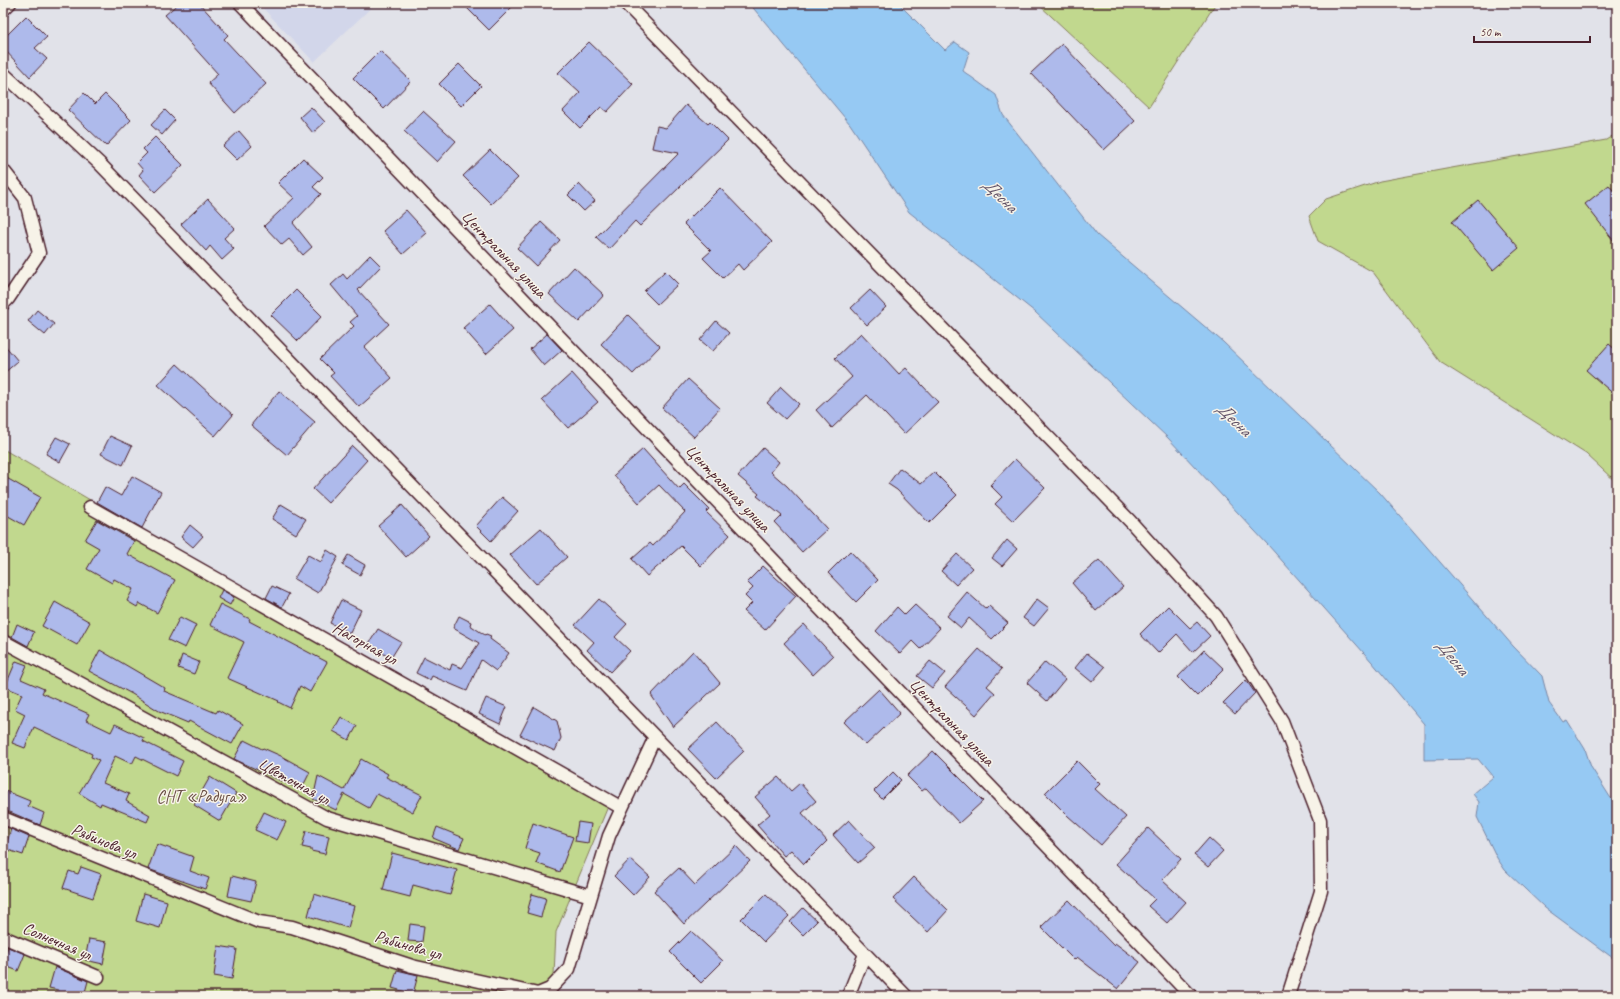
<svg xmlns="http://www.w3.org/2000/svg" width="1620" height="999" font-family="Caveat,sans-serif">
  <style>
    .built { fill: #d2d6ea }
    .green { fill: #c1d88e; stroke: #867c5c }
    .water { fill: #96c9f3; stroke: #7885a3 }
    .building { fill: #aebaeb; stroke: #4a1f2b }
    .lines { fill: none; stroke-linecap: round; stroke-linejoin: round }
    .street-casing { stroke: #4a1f2b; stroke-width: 15 }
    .street { stroke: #f7f3e8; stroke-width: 12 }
    .labels { text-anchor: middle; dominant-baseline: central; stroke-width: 3; stroke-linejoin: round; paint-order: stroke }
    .street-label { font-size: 17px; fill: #4a1f2b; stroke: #f7f3e8 }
    .park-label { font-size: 17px; fill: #684d44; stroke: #f7f3e8 }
    .water-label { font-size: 18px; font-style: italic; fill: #615267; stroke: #f7f3e8 }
  </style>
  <rect width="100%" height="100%" fill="#e1e2e9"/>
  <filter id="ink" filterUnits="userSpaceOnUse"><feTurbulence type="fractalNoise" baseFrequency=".025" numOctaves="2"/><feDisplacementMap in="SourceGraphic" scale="8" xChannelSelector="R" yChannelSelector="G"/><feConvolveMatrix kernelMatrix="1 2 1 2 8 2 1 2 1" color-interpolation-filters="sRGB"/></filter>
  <g filter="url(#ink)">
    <path class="built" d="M 258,3 L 376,3 L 314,62 Z"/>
    <path class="green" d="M 1037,3 L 1216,3 L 1149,107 Z
      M 1617,133 L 1617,483 L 1586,454 L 1440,362 L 1373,272 L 1318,241 L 1309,216 L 1326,199 L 1380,181 L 1606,140 Z
      M 3,449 L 609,804 L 556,932 L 553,996 L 3,996 Z"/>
    <path class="water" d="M 749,3 L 898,3 L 945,50 L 955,42 L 969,52 L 963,71 L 996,95 L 1003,115 L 1097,235 L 1223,342 L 1380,493 L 1513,646 L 1542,676 L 1549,703 L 1563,722 L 1567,720 L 1585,749 L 1591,767 L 1617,808 L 1617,961 L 1545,908 L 1505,870 L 1497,858 L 1477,817 L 1479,802 L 1473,794 L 1493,777 L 1478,759 L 1424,760 L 1424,724 L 1372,662 L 1268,545 L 1168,438 L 1035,312 L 909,212 L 850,124 Z"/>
    <path class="building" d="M 179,3 L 199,3 L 228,35 L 224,39 L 266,84 L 235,113 L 208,83 L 218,74 L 165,15 Z
      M 462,3 L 516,3 L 489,30 Z
      M 26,16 L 47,37 L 35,48 L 47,59 L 30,77 L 3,48 L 3,39 Z
      M 589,42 L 633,84 L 607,112 L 601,107 L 580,128 L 563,111 L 580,93 L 558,73 Z
      M 1062,44 L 1135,121 L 1104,150 L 1031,73 Z
      M 380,51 L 411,81 L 384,109 L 353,78 Z
      M 459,64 L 481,86 L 461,106 L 439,84 Z
      M 84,93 L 95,104 L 105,94 L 131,120 L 106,146 L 68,110 Z
      M 686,105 L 708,124 L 710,122 L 728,140 L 640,226 L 635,221 L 609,249 L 596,237 L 679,153 L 652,148 L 657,126 L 666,128 Z
      M 311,107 L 325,122 L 313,133 L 300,117 Z
      M 165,110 L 175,120 L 162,135 L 151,125 Z
      M 423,111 L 456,141 L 437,162 L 404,131 Z
      M 239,131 L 252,146 L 237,160 L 223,146 Z
      M 155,137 L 183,165 L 155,192 L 139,175 L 143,170 L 137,163 L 147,153 L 143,149 Z
      M 490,150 L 518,178 L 491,204 L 463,176 Z
      M 303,158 L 323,177 L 313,187 L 321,194 L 293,223 L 312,247 L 303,255 L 289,239 L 282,245 L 264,226 L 294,198 L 278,183 Z
      M 579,184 L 595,201 L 584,211 L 568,195 Z
      M 1609,185 L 1617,195 L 1617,245 L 1585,204 Z
      M 720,188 L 772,242 L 743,270 L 738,264 L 723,278 L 703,258 L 711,251 L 684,224 Z
      M 208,199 L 235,228 L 224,238 L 234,249 L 222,260 L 210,246 L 206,251 L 181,224 Z
      M 1478,200 L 1519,248 L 1493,270 L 1452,222 Z
      M 406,210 L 427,233 L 403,254 L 383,231 Z
      M 541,222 L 560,240 L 536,266 L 517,248 Z
      M 370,255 L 381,266 L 358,290 L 389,324 L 364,347 L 392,378 L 359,407 L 330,376 L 334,373 L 320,359 L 354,326 L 350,322 L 357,316 L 331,285 L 343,274 L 347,279 Z
      M 574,267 L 604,295 L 579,322 L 549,294 Z
      M 665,271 L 678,284 L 657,304 L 644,291 Z
      M 296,290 L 322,316 L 298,341 L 271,315 Z
      M 870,290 L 886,307 L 867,325 L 851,308 Z
      M 490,304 L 513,330 L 486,354 L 463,328 Z
      M 37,310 L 54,324 L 45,335 L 28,321 Z
      M 628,315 L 660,346 L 633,374 L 601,344 Z
      M 716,321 L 729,333 L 713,351 L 700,340 Z
      M 861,333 L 899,374 L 906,368 L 938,402 L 904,434 L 867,395 L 832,428 L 816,410 L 852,377 L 835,358 Z
      M 547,334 L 562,350 L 544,366 L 530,349 Z
      M 3,343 L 18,361 L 3,374 Z
      M 1609,344 L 1617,351 L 1617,397 L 1586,370 Z
      M 177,364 L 233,415 L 215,436 L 158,385 Z
      M 572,373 L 598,402 L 568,428 L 542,400 Z
      M 688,379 L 720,408 L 694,437 L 662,408 Z
      M 781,387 L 799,404 L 785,419 L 767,403 Z
      M 279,391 L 315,422 L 287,455 L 251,425 Z
      M 110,436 L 132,446 L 123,465 L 101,454 Z
      M 56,437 L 70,444 L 60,462 L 46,454 Z
      M 352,446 L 367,460 L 328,503 L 313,489 Z
      M 763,448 L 779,462 L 771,472 L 787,486 L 827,529 L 802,552 L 775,523 L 782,516 L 757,496 L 759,494 L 738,476 Z
      M 643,449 L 679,489 L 684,484 L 709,509 L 706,512 L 730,535 L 701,566 L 681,546 L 647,576 L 632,559 L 650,543 L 653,546 L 685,512 L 659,485 L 639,503 L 614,475 Z
      M 1015,459 L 1045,488 L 1013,521 L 995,504 L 1002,497 L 990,485 Z
      M 900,468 L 921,484 L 934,472 L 957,495 L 929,523 L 897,490 L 888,484 Z
      M 3,476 L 40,497 L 24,525 L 3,513 Z
      M 132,476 L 161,492 L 142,528 L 97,502 L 105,487 L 121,496 Z
      M 502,497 L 518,511 L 491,541 L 476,526 Z
      M 281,504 L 306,519 L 296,534 L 272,519 Z
      M 402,505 L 429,536 L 406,557 L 378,526 Z
      M 97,520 L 134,541 L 127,554 L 175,580 L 157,613 L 139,603 L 137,607 L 127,601 L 133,589 L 114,579 L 112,583 L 87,569 L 99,548 L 85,540 Z
      M 190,525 L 203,536 L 193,547 L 181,537 Z
      M 541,528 L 567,557 L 536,584 L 510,555 Z
      M 1007,540 L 1017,549 L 1002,566 L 992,558 Z
      M 327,550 L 338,557 L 318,593 L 294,579 L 308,555 L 321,562 Z
      M 850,551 L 878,580 L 856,602 L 828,573 Z
      M 957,554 L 972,568 L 956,585 L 941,571 Z
      M 348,555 L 365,565 L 360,575 L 342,565 Z
      M 1099,560 L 1123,587 L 1096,611 L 1072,583 Z
      M 763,566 L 796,596 L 765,630 L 744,611 L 752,603 L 745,596 L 753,588 L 747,582 Z
      M 272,586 L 289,594 L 282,607 L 266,598 Z
      M 222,590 L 234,597 L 230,605 L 218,598 Z
      M 967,592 L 986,609 L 989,606 L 1008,623 L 992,639 L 969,618 L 961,628 L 947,616 Z
      M 599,599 L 627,624 L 615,637 L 630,651 L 610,672 L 587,650 L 594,642 L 575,625 Z
      M 1037,599 L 1049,608 L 1034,626 L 1023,618 Z
      M 341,600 L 361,610 L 350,633 L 330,623 Z
      M 55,602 L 90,622 L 77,645 L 42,626 Z
      M 220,604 L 250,619 L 249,621 L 327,662 L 310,692 L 300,686 L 290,708 L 278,702 L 279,701 L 227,678 L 244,642 L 210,625 Z
      M 915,605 L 940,628 L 920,649 L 912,641 L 900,654 L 876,631 L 897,607 L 905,615 Z
      M 1168,606 L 1190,628 L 1197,622 L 1210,636 L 1193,652 L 1177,634 L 1158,653 L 1140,634 Z
      M 459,616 L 471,622 L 470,625 L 485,635 L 486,634 L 491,636 L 490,639 L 509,653 L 496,671 L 481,660 L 467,691 L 432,676 L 430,680 L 416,673 L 424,657 L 450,670 L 452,664 L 462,668 L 479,643 L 453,628 Z
      M 180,617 L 196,625 L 185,648 L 168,640 Z
      M 17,624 L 34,632 L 28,646 L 12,637 Z
      M 804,624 L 833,656 L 813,675 L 784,643 Z
      M 378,629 L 401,642 L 391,658 L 368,645 Z
      M 979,649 L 1002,669 L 987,686 L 995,693 L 976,715 L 945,687 Z
      M 100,650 L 165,688 L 164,691 L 216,713 L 218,710 L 243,724 L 232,744 L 189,721 L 188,723 L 159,711 L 132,694 L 89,671 Z
      M 1204,650 L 1224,669 L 1197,696 L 1178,677 Z
      M 693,651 L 720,683 L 673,727 L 651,695 Z
      M 1087,653 L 1105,667 L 1092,682 L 1075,668 Z
      M 182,655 L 199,662 L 194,674 L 178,668 Z
      M 16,661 L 27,665 L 21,679 L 44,689 L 42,693 L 89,714 L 86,720 L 111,732 L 115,724 L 144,738 L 143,741 L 183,761 L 176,776 L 136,756 L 132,764 L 115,756 L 103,783 L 129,794 L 126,801 L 150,815 L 147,822 L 101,803 L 100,806 L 79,793 L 99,760 L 91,757 L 92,754 L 34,727 L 25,748 L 12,743 L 25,714 L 15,709 L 22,694 L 5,687 Z
      M 930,661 L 945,673 L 932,688 L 917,676 Z
      M 1045,662 L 1065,679 L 1047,701 L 1027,683 Z
      M 1246,680 L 1255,693 L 1235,714 L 1223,703 Z
      M 879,689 L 900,713 L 866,745 L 844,722 Z
      M 486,698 L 507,707 L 500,724 L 479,714 Z
      M 534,707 L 557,721 L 561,738 L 555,751 L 520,735 Z
      M 341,717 L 357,726 L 349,740 L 333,731 Z
      M 717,722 L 744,751 L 716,778 L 688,749 Z
      M 244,740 L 262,749 L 263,748 L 281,756 L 310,772 L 301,790 L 234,759 Z
      M 933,751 L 983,801 L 959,823 L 926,788 L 922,791 L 907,776 Z
      M 361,759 L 388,774 L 386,777 L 422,795 L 413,812 L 377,794 L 369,808 L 344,794 L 336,810 L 313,799 L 318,776 L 344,790 Z
      M 1077,761 L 1100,784 L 1095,789 L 1126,817 L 1101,845 L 1068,816 L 1045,793 Z
      M 893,772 L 901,780 L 882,799 L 874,791 Z
      M 210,777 L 236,793 L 220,821 L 194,805 Z
      M 778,777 L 791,791 L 800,783 L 816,801 L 802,813 L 827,841 L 804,864 L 791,850 L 784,856 L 757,825 L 770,814 L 755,797 Z
      M 3,790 L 30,801 L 28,806 L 44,813 L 40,825 L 3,809 Z
      M 264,812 L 286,822 L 277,840 L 255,830 Z
      M 849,820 L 875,848 L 858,863 L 833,835 Z
      M 578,822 L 591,824 L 588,843 L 575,841 Z
      M 533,823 L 573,837 L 560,872 L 536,863 L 540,853 L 525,848 Z
      M 437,827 L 464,838 L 459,849 L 433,838 Z
      M 1148,828 L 1181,859 L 1162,880 L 1186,902 L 1167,923 L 1148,906 L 1155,899 L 1116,864 Z
      M 11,829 L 29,837 L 23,855 L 5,849 Z
      M 306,831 L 329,836 L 325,854 L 311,851 L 311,849 L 302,847 Z
      M 1209,838 L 1223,851 L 1208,867 L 1194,855 Z
      M 157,844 L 194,857 L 190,871 L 209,878 L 205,889 L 148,869 Z
      M 736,846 L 750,861 L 684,924 L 654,891 L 679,868 L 695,885 Z
      M 392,853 L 457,870 L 450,895 L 413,885 L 410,897 L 383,890 Z
      M 630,859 L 650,877 L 633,895 L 614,876 Z
      M 81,867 L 101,874 L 93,898 L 63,888 L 69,871 L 78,874 Z
      M 232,876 L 256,882 L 251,901 L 228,896 Z
      M 914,877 L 948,910 L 928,932 L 893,899 Z
      M 143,894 L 167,901 L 160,928 L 136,921 Z
      M 314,894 L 354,906 L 348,928 L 308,916 Z
      M 532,894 L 546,898 L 541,917 L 527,913 Z
      M 766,894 L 789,916 L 764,942 L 741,919 Z
      M 1069,900 L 1113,945 L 1115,943 L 1140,962 L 1118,989 L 1077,957 L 1074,960 L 1041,927 Z
      M 803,908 L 817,921 L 803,935 L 790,922 Z
      M 410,924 L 424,926 L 422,942 L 408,941 Z
      M 691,931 L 723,961 L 701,983 L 670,952 Z
      M 89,939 L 107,942 L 103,964 L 85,960 Z
      M 218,946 L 237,949 L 232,979 L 214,976 Z
      M 8,947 L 25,954 L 18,971 L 3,965 L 3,960 Z
      M 55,967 L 88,981 L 84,996 L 56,996 L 58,990 L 49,988 Z
      M 397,970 L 418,975 L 413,994 L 392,988 Z"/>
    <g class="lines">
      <defs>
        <path id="street" d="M 240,3 L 1191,996
          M 625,3 L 1130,521 L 1216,616 L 1282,721 L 1320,820 L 1321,891 L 1288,996
          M 3,10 L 10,3
          M 3,73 L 100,164 L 906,996
          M 3,170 L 25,198 L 39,253 L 8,299 L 3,304
          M 90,507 L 622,808
          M 3,641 L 327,818 L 591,896
          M 3,818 L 259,922 L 292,927 L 412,966 L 538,994 L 550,989 L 569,969 L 609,836 L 655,737
          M 3,937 L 98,977
          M 848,996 L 865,954"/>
      </defs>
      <use href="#street" class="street-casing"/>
      <use href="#street" class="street"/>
    </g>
  </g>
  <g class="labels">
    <g class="street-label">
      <text transform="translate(504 254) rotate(46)">Центральная улица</text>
      <text transform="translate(728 488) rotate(46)">Центральная улица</text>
      <text transform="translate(365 643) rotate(29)">Нагорная ул</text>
      <text transform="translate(952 722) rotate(46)">Центральная улица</text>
      <text transform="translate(294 781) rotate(29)">Цветочная ул</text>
      <text transform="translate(104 841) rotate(22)">Рябинова ул</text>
      <text transform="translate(57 941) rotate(23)">Солнечная ул</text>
      <text transform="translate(408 945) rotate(16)">Рябинова ул</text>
    </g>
    <g class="park-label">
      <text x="202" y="796">СНТ «Радуга»</text>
    </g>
    <g class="water-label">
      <text transform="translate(1000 195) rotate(44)">Десна</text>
      <text transform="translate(1234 419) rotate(44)">Десна</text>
      <text transform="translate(1453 657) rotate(51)">Десна</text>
    </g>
  </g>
  <rect width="1620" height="999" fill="none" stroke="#f7f3e8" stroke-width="16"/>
  <rect x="8" y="8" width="1604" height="983" fill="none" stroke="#4a1f2b" stroke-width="1.5" filter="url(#ink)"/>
  <path d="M1474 36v6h116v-6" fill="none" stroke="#4a1f2b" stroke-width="2"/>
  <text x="1480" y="36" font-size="12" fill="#4a1f2b" stroke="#f7f3e8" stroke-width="3" paint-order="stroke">50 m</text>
</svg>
